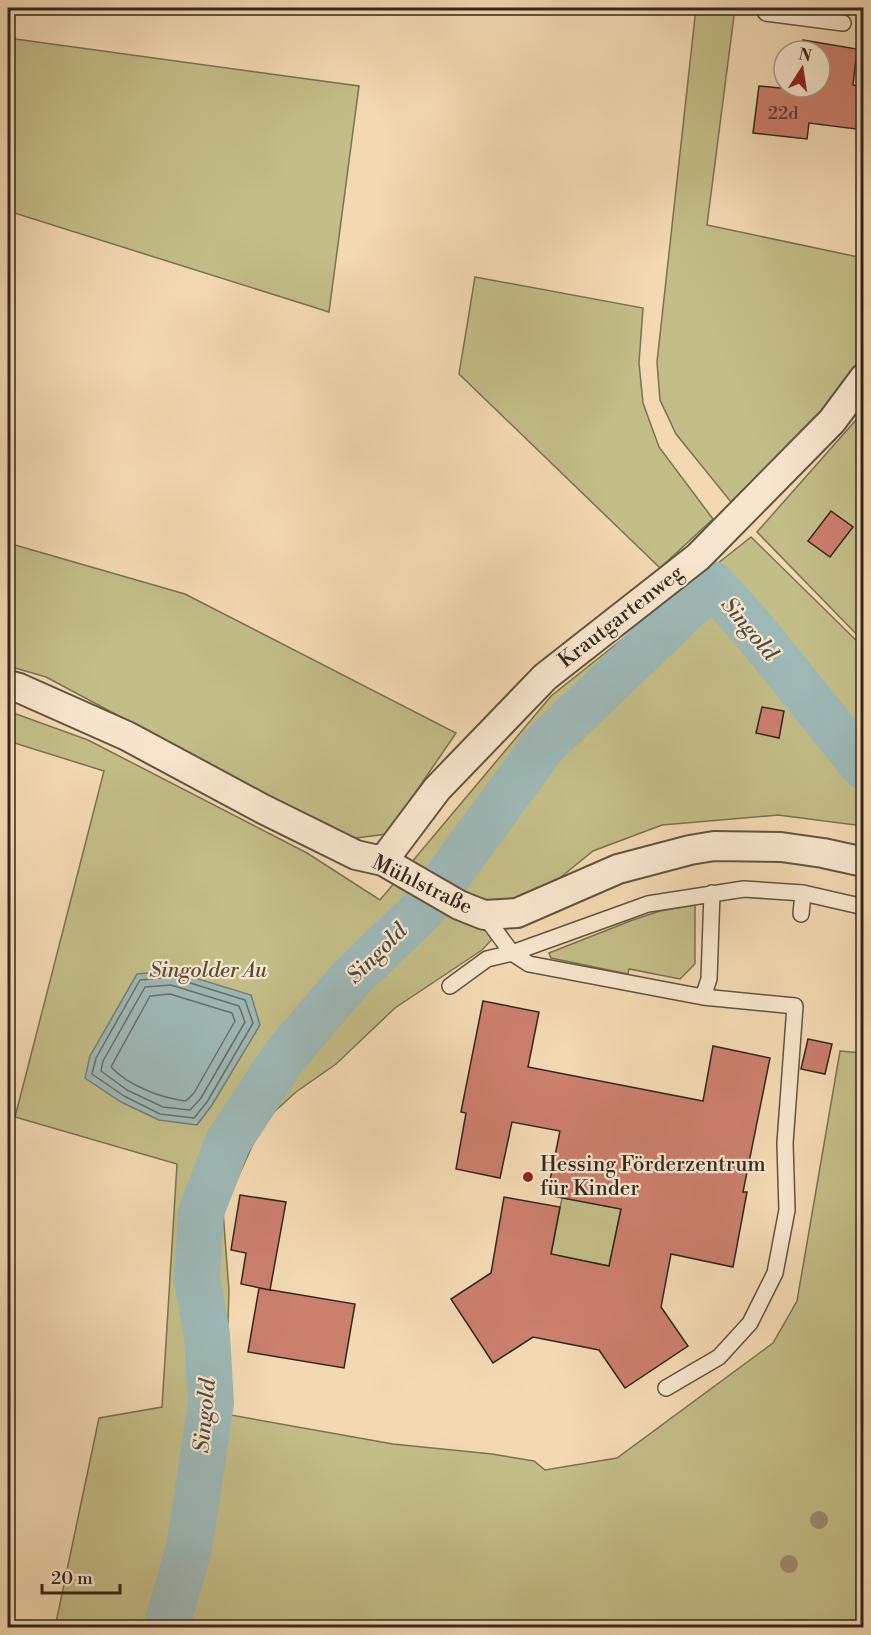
<svg xmlns="http://www.w3.org/2000/svg" width="871" height="1635" font-family="'Libre Bodoni',serif">
  <style>
    .green { fill: #c3bd87; stroke: #7a7252; stroke-width: 1.5 }
    .water { fill: #9eb8b6; stroke: #737e79; stroke-width: 1.5 }
    .lines { fill: none; stroke-linecap: round; stroke-linejoin: round }
    .shore { stroke: #68706a; stroke-width: 1.5 }
    .river { stroke: #9eb8b6; stroke-width: 46 }
    .building { fill: #cb7f6d; stroke: #32271d; stroke-width: 1.5 }
    .lane-casing { stroke: #625442; stroke-width: 18 }
    .street-casing { stroke: #625442; stroke-width: 32 }
    .lane { stroke: #f7e6cd; stroke-width: 15 }
    .street { stroke: #f7e6cd; stroke-width: 28 }
    .tree { fill: #9d8b6f }
    .poi-dot { fill: #8f2418; stroke: #f7e6cd; stroke-width: 2 }
    .labels { text-anchor: middle; dominant-baseline: central; stroke-width: 4.5; stroke-linejoin: round; paint-order: stroke }
    .number-label { font-size: 18px; fill: #583d31 }
    .street-label { font-size: 21px; fill: #32271d; stroke: #f7e6cd }
    .park-label { font-size: 21px; font-style: italic; fill: #564c38; stroke: #f7e6cd }
    .poi-label { font-size: 21px; fill: #32271d; stroke: #f7e6cd; text-anchor: start }
    .water-label { font-size: 22px; font-style: italic; fill: #4d4b43; stroke: #f7e6cd }
  </style>
  <rect width="100%" height="100%" fill="#f3d9b2"/>
  <filter id="stains"><feTurbulence type="fractalNoise" baseFrequency=".00333" numOctaves="4"/><feColorMatrix values="0 0 0 0 .2 0 0 0 0 .09 0 0 0 0 .02 0 0 0 .5 -.17"/></filter>
  <radialGradient id="worn" r=".72"><stop offset=".6" stop-color="#630" stop-opacity="0"/><stop offset="1" stop-color="#630" stop-opacity=".3"/></radialGradient>
  <path class="green" d="M 696,8 L 735,8 L 707,225 L 863,258 L 863,355 L 820,415 L 731,502 L 676,434 L 660,400 L 657,362 Z
    M 8,38 L 359,86 L 329,312 L 8,211 Z
    M 475,277 L 643,308 L 639,363 L 643,403 L 659,447 L 713,519 L 660,568 L 459,374 Z
    M 863,412 L 863,641 L 757,532 Z
    M 751,537 L 864,648 L 863,826 L 778,815 L 662,825 L 593,851 L 517,913 L 482,950 L 395,1008 L 336,1064 L 296,1092 L 273,1113 L 253,1144 L 223,1211 L 229,1291 L 225,1414 L 393,1444 L 492,1454 L 534,1461 L 545,1470 L 617,1458 L 773,1343 L 797,1301 L 840,1051 L 863,1053 L 863,1627 L 55,1627 L 99,1418 L 162,1407 L 177,1164 L 15,1117 L 104,771 L 8,741 L 8,711 L 88,740 L 307,853 L 380,900 L 551,696 Z
    M 8,543 L 185,594 L 456,733 L 387,834 L 349,839 L 46,677 L 8,666 Z
    M 695,905 L 695,964 L 680,979 L 629,969 L 628,974 L 551,958 L 549,953 L 630,921 L 660,911 Z
    M 562,1198 L 621,1209 L 609,1266 L 551,1254 Z"/>
  <path class="water" d="M 172,971 L 251,995 L 260,1025 L 212,1105 L 197,1125 L 159,1120 L 121,1102 L 85,1078 L 90,1056 L 137,974 Z"/>
  <g class="lines">
    <path class="shore" d="M 171,977 L 245,1000 L 253,1023 L 207,1102 L 194,1118 L 160,1114 L 124,1096 L 92,1074 L 96,1058 L 140,980 Z
      M 171,985 L 239,1006 L 245,1022 L 201,1098 L 190,1110 L 163,1107 L 127,1090 L 101,1071 L 103,1061 L 145,987 Z
      M 170,994 L 232,1013 L 235,1021 L 194,1093 L 186,1101 C 161,1098 129,1086 111,1067 L 150,996 Z"/>
    <path class="river" d="M 166,1628 L 189,1548 L 211,1403 L 207,1335 L 197,1279 L 201,1212 L 228,1142 L 284,1057 L 351,978 L 426,906 L 543,746 L 712,584 L 751,627 L 864,767"/>
  </g>
  <path class="building" d="M 803,40 L 857,49 L 853,85 L 864,87 L 864,130 L 809,123 L 807,139 L 753,133 L 759,86 L 780,88 L 784,86 L 820,87 L 820,51 L 801,51 Z
    M 831,511 L 853,527 L 830,557 L 808,541 Z
    M 762,707 L 784,711 L 779,738 L 756,733 Z
    M 483,1001 L 539,1012 L 528,1067 L 703,1101 L 713,1046 L 770,1058 L 743,1192 L 747,1192 L 733,1267 L 671,1254 L 661,1307 L 688,1346 L 625,1388 L 599,1350 L 533,1337 L 493,1363 L 451,1299 L 491,1273 L 504,1197 L 560,1207 L 551,1254 L 609,1266 L 621,1209 L 547,1195 L 560,1131 L 512,1122 L 500,1178 L 456,1169 L 466,1113 L 461,1112 Z
    M 808,1039 L 832,1044 L 825,1074 L 801,1069 Z
    M 240,1195 L 286,1202 L 270,1290 L 241,1284 L 246,1253 L 231,1250 Z
    M 259,1288 L 355,1304 L 344,1368 L 248,1352 Z"/>
  <g class="lines">
    <defs>
      <path id="lane" d="M 763,8 L 766,13 L 843,23
        M 801,914 L 803,893
        M 484,915 L 512,953 L 529,964 L 703,997 L 709,979 L 712,893
        M 450,986 L 487,959 L 512,953 L 648,904 L 744,889 L 803,893 L 864,907
        M 666,1388 L 719,1357 L 750,1323 L 775,1273 L 787,1210 L 785,1143 L 795,1006 L 703,997"/>
      <path id="street" d="M 8,685 L 19,688 L 127,736 L 261,808 L 356,855 L 383,861 L 459,905 L 484,915 L 517,913 L 618,869 L 690,850 L 714,846 L 781,847 L 823,853 L 864,862
        M 383,861 L 437,789 L 545,677 L 698,557 L 832,421 L 864,378"/>
    </defs>
    <use href="#lane" class="lane-casing"/>
    <use href="#street" class="street-casing"/>
    <use href="#lane" class="lane"/>
    <use href="#street" class="street"/>
  </g>
  <g class="tree">
    <circle cx="819" cy="1520" r="9"/>
    <circle cx="789" cy="1564" r="9"/>
  </g>
  <circle class="poi-dot" cx="528" cy="1177" r="6"/>
  <g class="labels">
    <g class="number-label">
      <text x="783" y="113">22d</text>
    </g>
    <g class="street-label">
      <text transform="translate(621 617) rotate(-38)">Krautgartenweg</text>
      <text transform="translate(422 885) rotate(26)">Mühlstraße</text>
    </g>
    <g class="park-label">
      <text x="208" y="971">Singolder Au</text>
    </g>
    <g class="poi-label">
      <text x="540" y="1165">Hessing Förderzentrum<tspan x="540" dy="24">für Kinder</tspan></text>
    </g>
    <g class="water-label">
      <text transform="translate(749 629) rotate(50)">Singold</text>
      <text transform="translate(377 954) rotate(-45)">Singold</text>
      <text transform="translate(205 1416) rotate(-85)">Singold</text>
    </g>
  </g>
  <rect width="871" height="1635" fill="none" stroke="#f3d9b2" stroke-width="30"/>
  <rect x="9" y="9" width="853" height="1617" fill="none" stroke="#32271d" stroke-width="3"/>
  <rect x="15" y="15" width="841" height="1605" fill="none" stroke="#32271d" stroke-width="1.5"/>
  <g transform="translate(802 69) rotate(12)"><circle r="28" fill="#f7e6cd" stroke="#a89a87" stroke-width="1.5"/>
  <path d="M0-4.5L10 22L0 15L-10 22Z" fill="#8f2418"/>
  <text y="-9" font-size="16" font-weight="bold" text-anchor="middle" fill="#32271d">N</text>
  </g>
  <path d="M42 1584v9h78v-9" fill="none" stroke="#32271d" stroke-width="3"/>
  <text x="51" y="1584" font-size="18" fill="#32271d" stroke="#f7e6cd" stroke-width="4.5" paint-order="stroke">20 m</text>
  <rect width="100%" height="100%" filter="url(#stains)"/>
  <rect width="100%" height="100%" fill="url(#worn)"/>
</svg>
